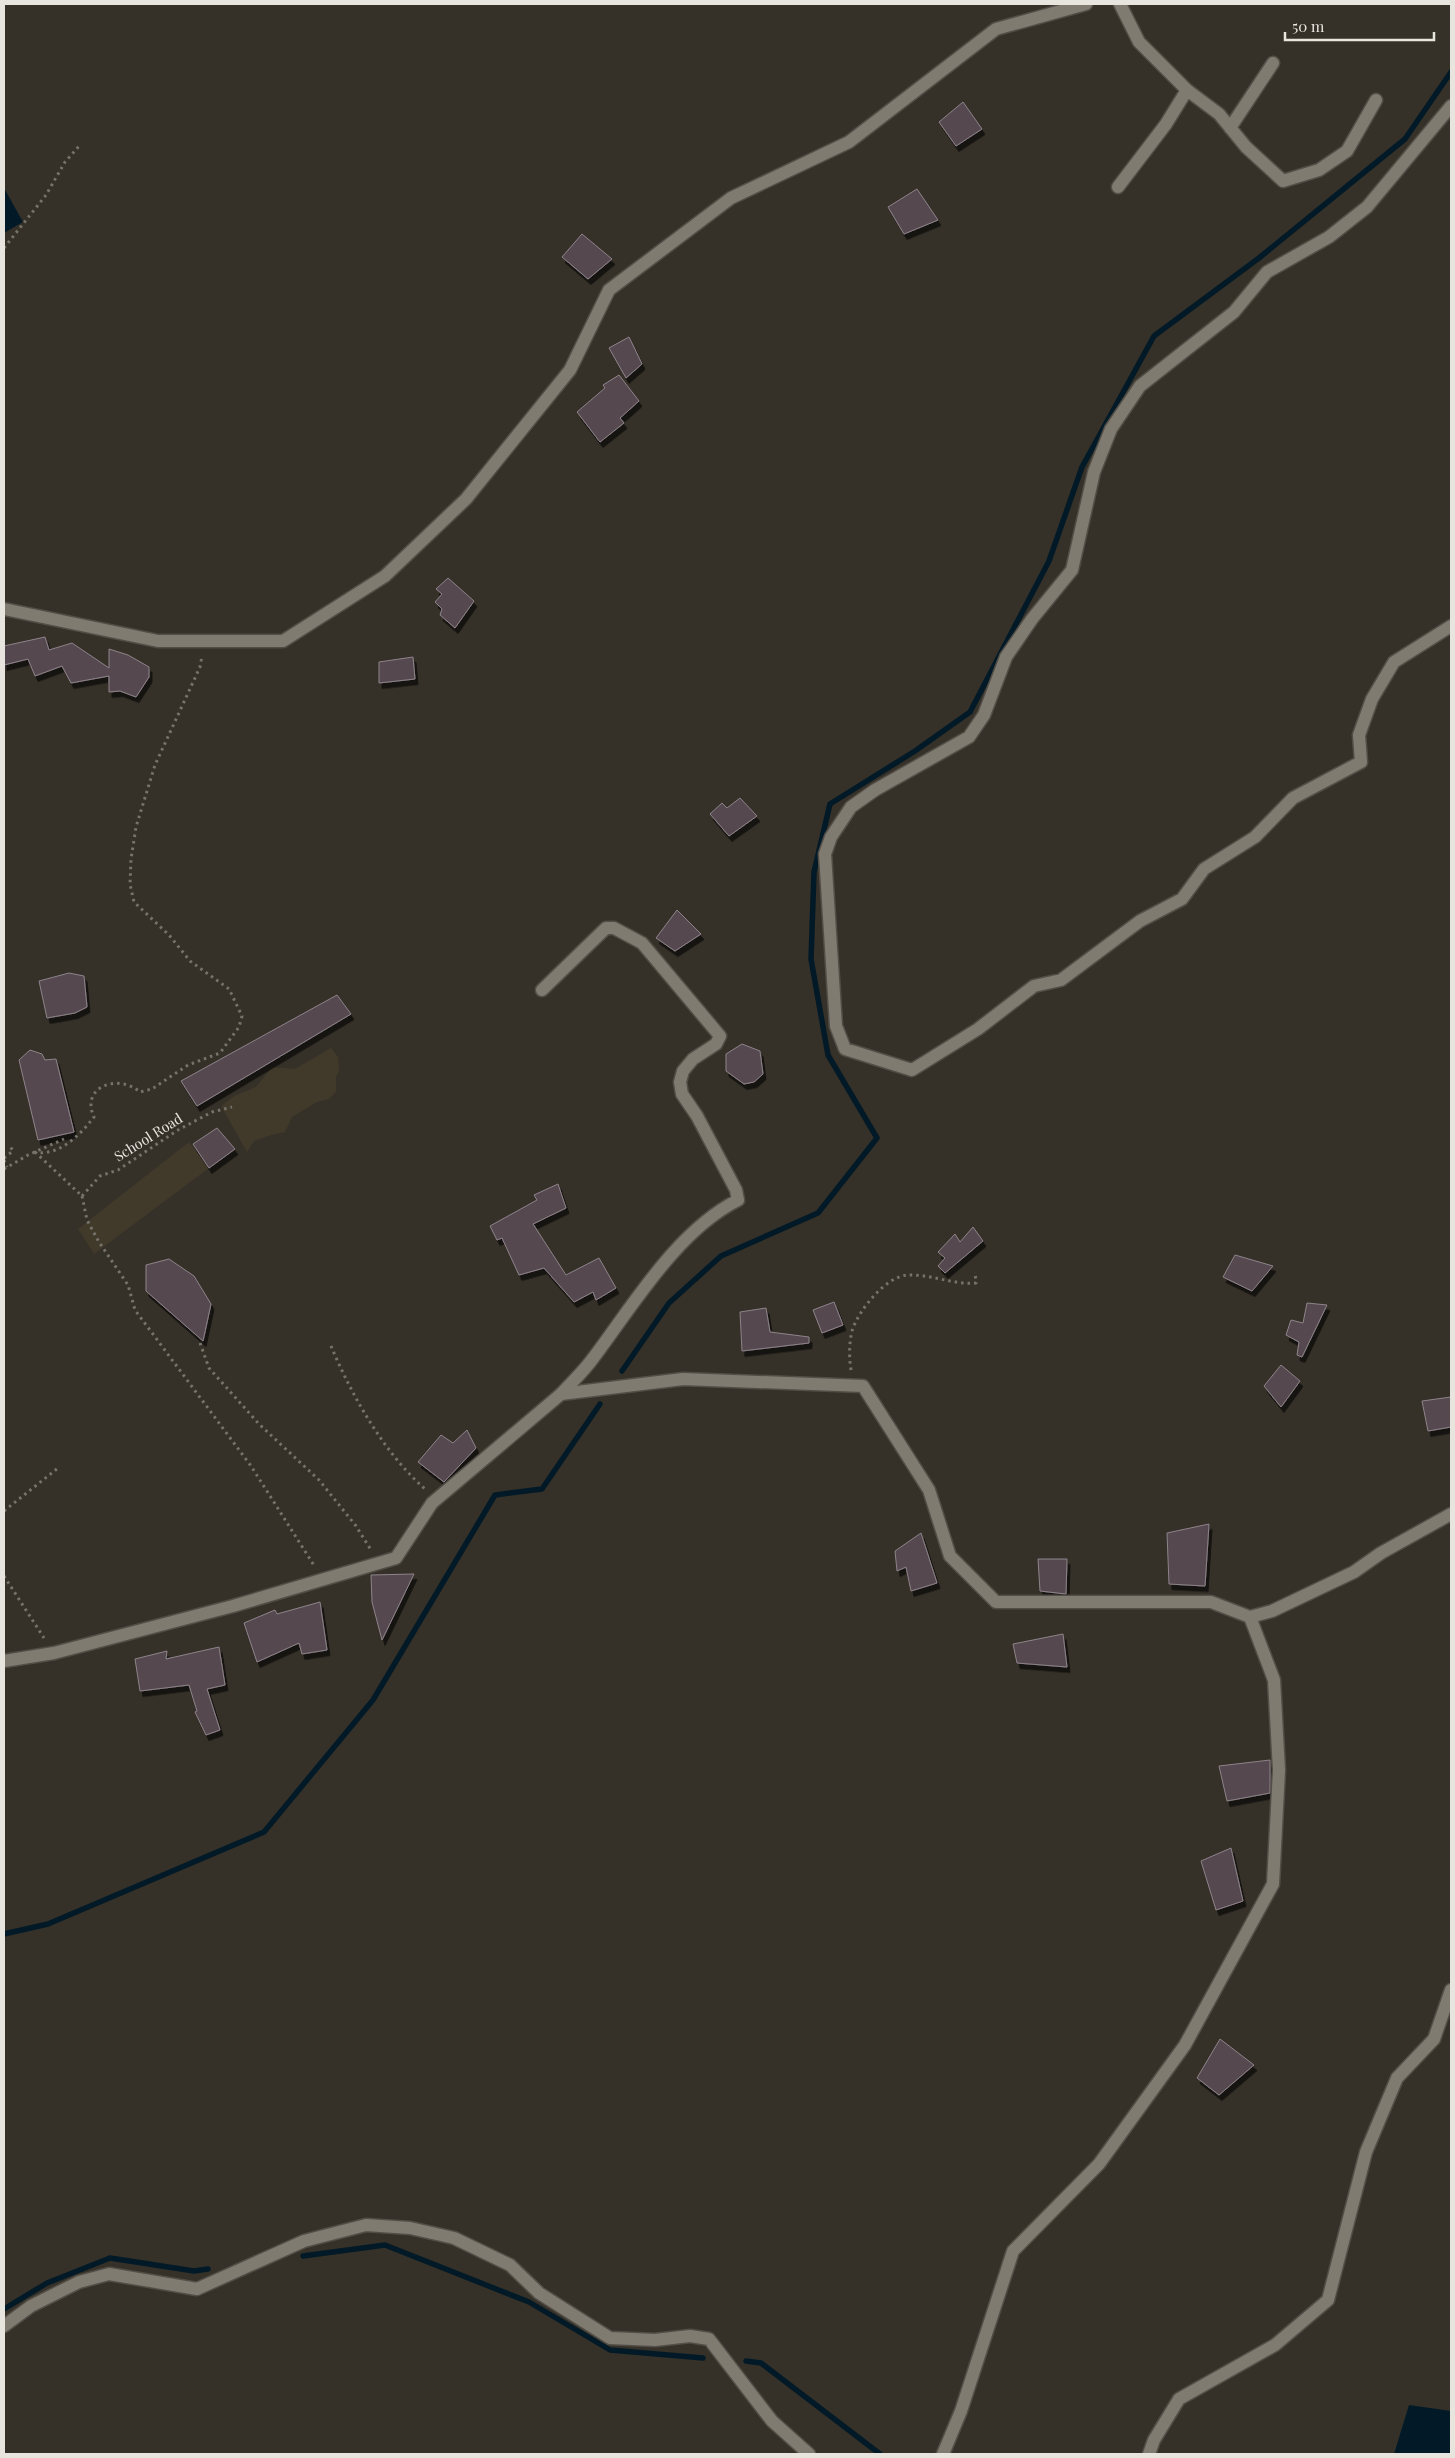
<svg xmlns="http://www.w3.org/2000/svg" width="1455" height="2458" font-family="'Playfair Display',serif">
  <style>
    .built { fill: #413a2b }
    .water { fill: #021a27 }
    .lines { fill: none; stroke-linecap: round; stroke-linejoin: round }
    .stream { stroke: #021a27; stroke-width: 5.5 }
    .building { fill: #544a50; stroke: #8e838a; filter: url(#shadow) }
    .street-casing { stroke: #524e47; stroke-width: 15 }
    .secondary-casing { stroke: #524e47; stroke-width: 15 }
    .path { stroke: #76736b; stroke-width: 3; stroke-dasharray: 2.5 4; stroke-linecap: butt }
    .street { stroke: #807b71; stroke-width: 12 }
    .secondary { stroke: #807b71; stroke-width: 12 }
    .labels { text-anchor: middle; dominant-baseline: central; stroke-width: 4; stroke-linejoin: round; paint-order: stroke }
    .street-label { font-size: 14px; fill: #e8e5df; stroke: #353128 }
  </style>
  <defs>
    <filter id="shadow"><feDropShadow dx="3" dy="5.5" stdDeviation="0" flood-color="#0009"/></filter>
  </defs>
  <rect width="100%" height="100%" fill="#353128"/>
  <path class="built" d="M 331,1048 L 338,1057 L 339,1071 L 336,1077 L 336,1092 L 329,1099 L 317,1102 L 292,1117 L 285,1132 L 271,1135 L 254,1141 L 247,1152 L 221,1106 L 234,1096 L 256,1087 L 272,1067 L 295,1069 Z
    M 189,1142 L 209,1168 L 94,1254 L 78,1229 Z"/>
  <path class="water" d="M 4,188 L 23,222 L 4,233 Z
    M 1409,2405 L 1451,2411 L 1451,2454 L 1394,2454 Z"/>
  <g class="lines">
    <path class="stream" d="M 622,1371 L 669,1303 L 721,1256 L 818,1213 L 877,1138 L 828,1055 L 811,959 L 814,872 L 830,804 L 915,751 L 970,712 L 1049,561 L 1082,467 L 1154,336 L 1259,258 L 1405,139 L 1451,72
      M 4,1934 L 48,1924 L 264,1832 L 373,1700 L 495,1495 L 542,1489 L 600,1404
      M 303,2256 L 385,2245 L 529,2302 L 610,2350 L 703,2358
      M 4,2309 L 47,2283 L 110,2258 L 194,2271 L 208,2269
      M 746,2361 L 761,2363 L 880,2454"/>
  </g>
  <path class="building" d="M 963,102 L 982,129 L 956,146 L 939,122 Z
    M 917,189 L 938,220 L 904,234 L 888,207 Z
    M 582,234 L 612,259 L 588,279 L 562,257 Z
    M 629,337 L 642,364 L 626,378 L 609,348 Z
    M 619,375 L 639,401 L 620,418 L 624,423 L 600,442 L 577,412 L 605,388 L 603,385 Z
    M 448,578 L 474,601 L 455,628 L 440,615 L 442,609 L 435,602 L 442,594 L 436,589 Z
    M 45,637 L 49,650 L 72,643 L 109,668 L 109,649 L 128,655 L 149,667 L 149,677 L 136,697 L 120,691 L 109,692 L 109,676 L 71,683 L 62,666 L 35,676 L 28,659 L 4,665 L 4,646 Z
    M 413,657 L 415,679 L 379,683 L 379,662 Z
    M 740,798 L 757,816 L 729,836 L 710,814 L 722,803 L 727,808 Z
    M 677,910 L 701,934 L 675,951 L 656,938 Z
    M 69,973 L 84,976 L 87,1007 L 75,1013 L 47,1018 L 39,981 Z
    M 337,995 L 351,1014 L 197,1106 L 181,1081 Z
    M 742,1044 L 760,1051 L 763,1074 L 754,1082 L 744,1084 L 726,1071 L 726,1054 Z
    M 30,1050 L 42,1054 L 45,1060 L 56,1059 L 74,1132 L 38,1140 L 19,1060 Z
    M 217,1128 L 235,1149 L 209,1168 L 193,1144 Z
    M 558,1184 L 566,1208 L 533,1224 L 566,1275 L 599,1258 L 616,1288 L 596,1300 L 593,1292 L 574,1302 L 544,1268 L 519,1275 L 502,1238 L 497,1240 L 490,1226 L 537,1200 L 534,1195 Z
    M 973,1227 L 983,1241 L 945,1273 L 938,1266 L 945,1258 L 938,1252 L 955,1234 L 960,1242 Z
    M 1235,1255 L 1273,1266 L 1252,1291 L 1223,1277 Z
    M 169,1259 L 194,1276 L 211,1304 L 203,1341 L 146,1291 L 146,1265 Z
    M 834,1302 L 843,1325 L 822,1333 L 813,1310 Z
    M 1307,1303 L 1327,1305 L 1302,1357 L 1297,1355 L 1299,1342 L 1286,1335 L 1291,1320 L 1303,1323 Z
    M 766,1308 L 770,1332 L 809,1337 L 809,1343 L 742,1351 L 740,1312 Z
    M 1281,1365 L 1300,1381 L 1281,1407 L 1264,1386 Z
    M 1451,1397 L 1451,1427 L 1428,1431 L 1422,1401 Z
    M 467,1430 L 476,1448 L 444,1482 L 418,1462 L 441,1435 L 453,1443 Z
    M 1209,1524 L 1205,1586 L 1169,1584 L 1167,1533 Z
    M 921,1533 L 937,1583 L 911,1591 L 906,1567 L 897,1571 L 895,1551 Z
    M 1038,1559 L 1067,1559 L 1066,1594 L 1040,1591 Z
    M 414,1574 L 382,1640 L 372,1602 L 371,1575 Z
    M 320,1602 L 327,1650 L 302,1654 L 299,1643 L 257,1662 L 244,1623 L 275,1610 L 277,1614 Z
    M 1063,1634 L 1067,1667 L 1017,1663 L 1013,1644 Z
    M 219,1647 L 225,1685 L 207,1689 L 220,1730 L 206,1735 L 195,1712 L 197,1711 L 189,1685 L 140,1691 L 135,1659 L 167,1651 L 166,1659 Z
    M 1270,1760 L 1270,1793 L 1227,1801 L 1219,1766 Z
    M 1231,1848 L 1243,1901 L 1216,1910 L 1201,1861 Z
    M 1220,2039 L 1254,2065 L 1219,2095 L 1197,2078 Z"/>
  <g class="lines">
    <defs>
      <path id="street" d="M 1120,4 L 1139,42 L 1187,90 L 1219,114 L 1246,147 L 1283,181 L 1319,170 L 1347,151 L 1376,100
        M 1451,106 L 1367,207 L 1329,237 L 1267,272 L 1234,312 L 1140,386 L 1111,429 L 1094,472 L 1072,570 L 1032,619 L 1006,657 L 984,715 L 969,737 L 875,790 L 851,807 L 831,837 L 825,854 L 836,1026 L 845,1049 L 912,1070 L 978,1029 L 1034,986 L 1061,980 L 1140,921 L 1182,899 L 1204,869 L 1255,837 L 1293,798 L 1361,762 L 1359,735 L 1372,699 L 1394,662 L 1451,626
        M 1230,128 L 1273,63
        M 1118,187 L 1166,124 L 1187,90
        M 542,990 L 606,928 L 614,928 L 642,943 L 720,1036 L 716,1044 L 693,1059 L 683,1071 L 680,1082 L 682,1094 L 697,1116 L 736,1190 L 738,1200 C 677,1231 634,1304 594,1357 C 585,1370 572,1382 561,1394
        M 1250,1617 L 1272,1611 L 1354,1572 L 1381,1553 L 1451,1514
        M 4,2326 L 31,2306 L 79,2282 L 109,2274 L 197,2289 L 304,2241 L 366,2225 L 410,2228 L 454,2238 L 510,2265 L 539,2293 L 610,2338 L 655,2340 L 690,2336 L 709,2339 L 772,2421 L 809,2454"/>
      <path id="secondary" d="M 4,609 L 158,641 L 283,641 L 385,576 L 466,499 L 570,370 L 609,290 L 731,198 L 849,142 L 996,29 L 1086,4
        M 4,1661 L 54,1653 L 233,1606 L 396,1558 L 432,1503 L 561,1394 L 683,1379 L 863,1386 L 929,1490 L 950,1556 L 996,1602 L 1211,1602 L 1250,1617 L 1274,1680 L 1279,1770 L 1273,1884 L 1185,2045 L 1099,2164 L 1013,2251 L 961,2411 L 943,2454
        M 1149,2454 L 1154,2440 L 1179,2399 L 1275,2345 L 1328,2300 L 1366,2152 L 1397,2078 L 1434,2039 L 1451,1990"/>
    </defs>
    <use href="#street" class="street-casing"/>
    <use href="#secondary" class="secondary-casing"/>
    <path class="path" d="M 4,248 L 46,195 L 65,162 L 80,145
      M 34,1152 C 59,1157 80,1135 94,1117 C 80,1087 118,1073 140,1092 L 152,1089 L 188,1065 L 220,1053 L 239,1027 L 242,1016 L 229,989 L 190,961 L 169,935 L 134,902 L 130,884 L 131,859 L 136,827 L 155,765 L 200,667 L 202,656
      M 35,1152 L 82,1196
      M 4,1158 L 13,1151 L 10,1146
      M 4,1160 L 7,1167
      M 4,1169 L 28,1155 L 64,1139
      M 82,1196 L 87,1220 L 99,1242 L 128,1285 L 135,1310 L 251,1466 L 315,1567
      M 82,1196 L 100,1176 L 118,1170 L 178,1130 L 212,1112 L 232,1107
      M 200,1343 L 209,1368 L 259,1424 L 319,1480 L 356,1526 L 371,1550
      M 331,1346 C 352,1396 384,1453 425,1489
      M 851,1370 C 849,1357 849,1344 852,1331 C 858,1311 885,1277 907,1275 C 931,1274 953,1285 976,1283 L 975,1272
      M 4,1511 L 58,1468
      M 4,1576 L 44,1638"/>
    <use href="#street" class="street"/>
    <use href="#secondary" class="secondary"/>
  </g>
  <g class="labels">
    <g class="street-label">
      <text transform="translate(148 1137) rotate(-32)">School Road</text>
    </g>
  </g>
  <rect width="1455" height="2458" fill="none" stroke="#e8e5df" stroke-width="10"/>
  <path d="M1285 32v8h149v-8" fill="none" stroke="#e8e5df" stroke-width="2.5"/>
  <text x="1292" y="32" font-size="15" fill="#e8e5df" stroke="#353128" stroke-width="4" paint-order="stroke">50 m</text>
</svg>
